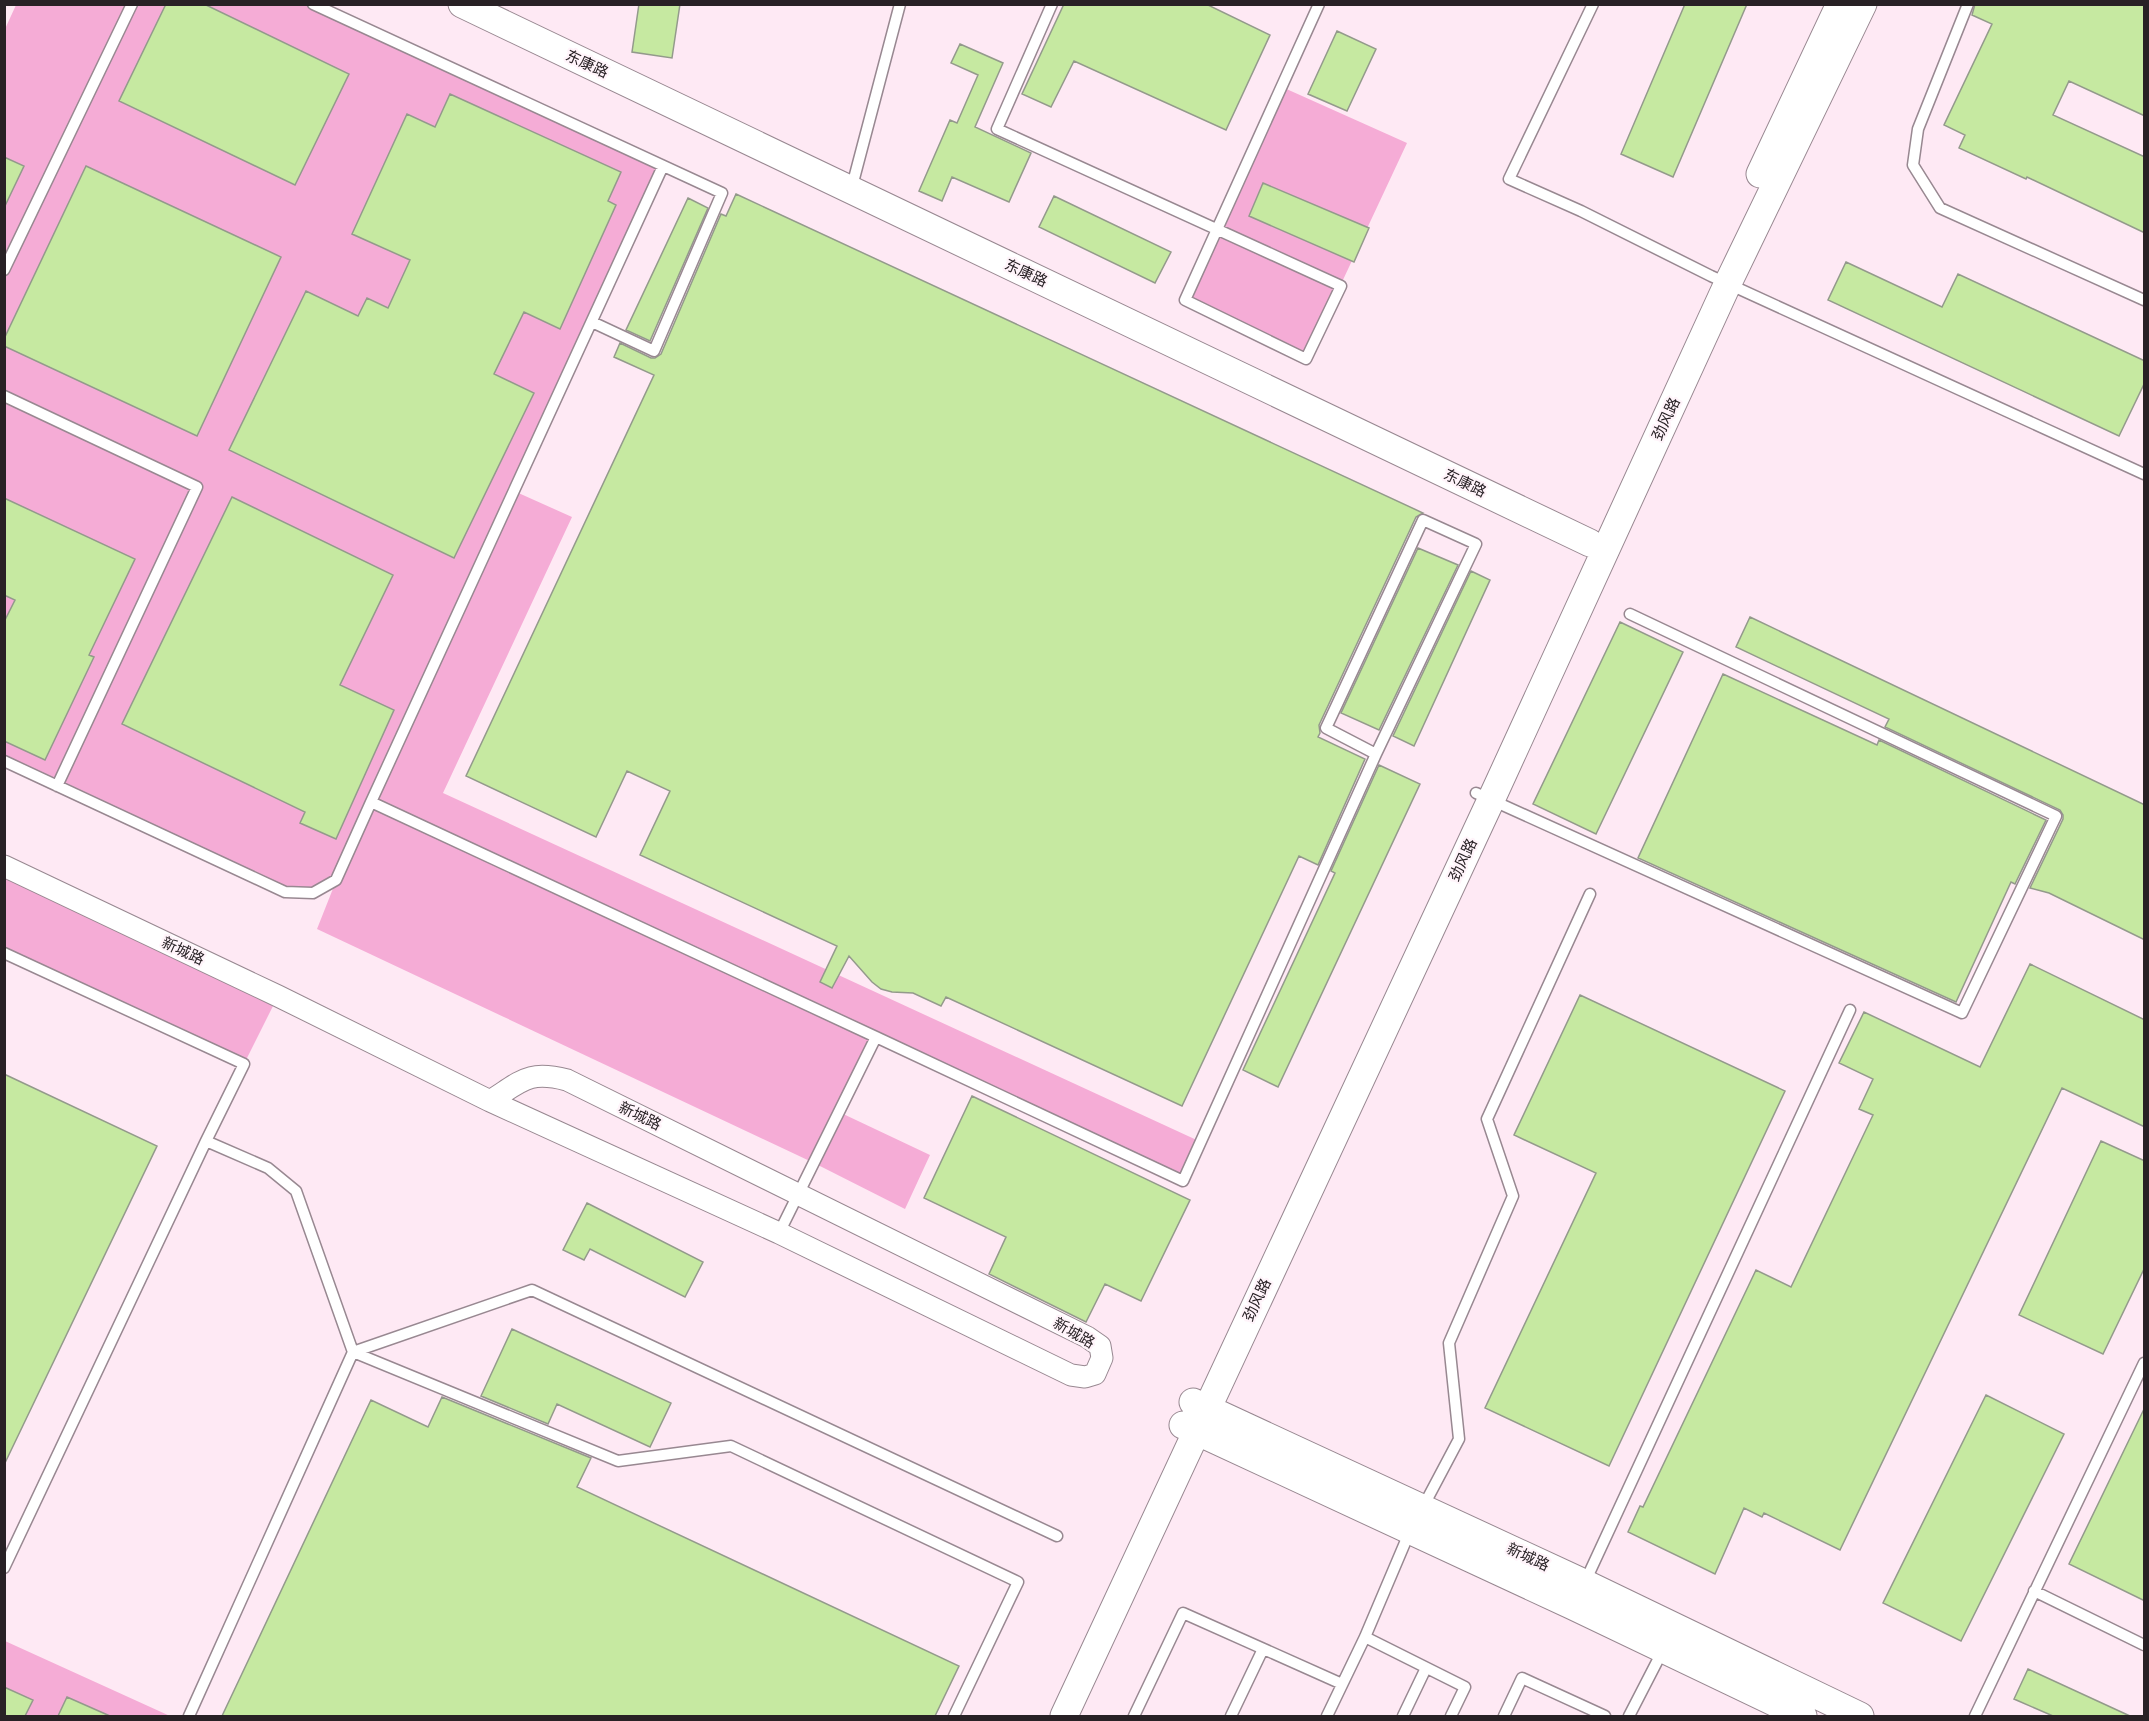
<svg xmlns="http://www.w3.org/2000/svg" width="2149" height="1721" font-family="Raleway,'Noto Sans SC',sans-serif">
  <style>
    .built { fill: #fee9f4 }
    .green { fill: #f5acd6 }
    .building { fill: #c6e9a1; stroke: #939a8b; stroke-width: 1.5 }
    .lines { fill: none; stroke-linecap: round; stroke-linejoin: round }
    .service-casing { stroke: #988891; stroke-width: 13 }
    .minor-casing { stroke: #988891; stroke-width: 23 }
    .tertiary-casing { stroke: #988891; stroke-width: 29 }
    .service { stroke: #fff; stroke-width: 10 }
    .minor { stroke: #fff; stroke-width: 21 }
    .tertiary { stroke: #fff; stroke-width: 27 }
    .labels { text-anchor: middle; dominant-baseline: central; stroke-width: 4.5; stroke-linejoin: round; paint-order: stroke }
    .street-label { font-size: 15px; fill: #282125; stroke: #fff4fa }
  </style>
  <rect width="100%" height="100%" fill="#fff4fa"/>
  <path class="built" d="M 5,5 L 2144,5 L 2144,1716 L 5,1716 Z"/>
  <path class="green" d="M 16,5 L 313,5 L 663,166 L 514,491 L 572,517 L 443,793 L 1201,1142 L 1183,1181 L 876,1037 L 839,1112 L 930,1155 L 905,1209 L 814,1163 L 317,929 L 336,881 L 313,893 L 285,892 L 5,761 L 5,29 Z
    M 1282,87 L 1407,143 L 1306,359 L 1185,300 Z
    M 4,866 L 278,996 L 244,1064 L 5,953 Z
    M 5,1641 L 170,1716 L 5,1716 Z"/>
  <path class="building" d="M 166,4 L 204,4 L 349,74 L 295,185 L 119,101 Z
    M 639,4 L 680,4 L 672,58 L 632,52 Z
    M 1064,4 L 1206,4 L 1270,35 L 1226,130 L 1074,61 L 1051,107 L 1022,94 Z
    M 1685,4 L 1747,4 L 1673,177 L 1621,154 Z
    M 1975,4 L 2145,4 L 2145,116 L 2069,81 L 2053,115 L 2145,157 L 2145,233 L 2027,177 L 2026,179 L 1959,148 L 1965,135 L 1944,125 L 1992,24 L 1972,15 Z
    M 1337,31 L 1376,49 L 1347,111 L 1308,94 Z
    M 960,44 L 1003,63 L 975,127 L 1031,153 L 1009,202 L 952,177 L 942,201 L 919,191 L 950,120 L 957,123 L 978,75 L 951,63 Z
    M 450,94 L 621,172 L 608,201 L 616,205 L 560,329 L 524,312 L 494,374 L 534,393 L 454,558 L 229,450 L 306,291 L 358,316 L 367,298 L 388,308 L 410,260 L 352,234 L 407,114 L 435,127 Z
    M 4,157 L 24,166 L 4,208 Z
    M 86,166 L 281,257 L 197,436 L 4,346 L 4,339 Z
    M 1263,183 L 1369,228 L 1354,262 L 1249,216 Z
    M 736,194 L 1423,513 L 1416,517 L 1319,725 L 1320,733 L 1318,737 L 1365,759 L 1318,865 L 1299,856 L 1182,1106 L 946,997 L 941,1006 L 913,993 L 892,992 L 881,989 L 872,982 L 849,956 L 832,988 L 820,982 L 837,946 L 640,855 L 670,791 L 627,771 L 596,837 L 466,776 L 654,375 L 614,357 L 620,343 L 651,358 L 655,358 L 661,354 L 721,214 L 726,216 Z
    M 1054,196 L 1171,252 L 1155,283 L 1039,227 Z
    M 688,198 L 708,208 L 650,341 L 626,330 Z
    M 1846,262 L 1942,307 L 1958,274 L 2145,361 L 2145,382 L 2119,436 L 1828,300 Z
    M 232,497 L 393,575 L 340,685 L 394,710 L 336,839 L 300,823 L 305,812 L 122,724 Z
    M 4,498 L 135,559 L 89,655 L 94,657 L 45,760 L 4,741 L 4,622 L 15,600 L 4,595 Z
    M 1418,548 L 1458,565 L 1379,730 L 1341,713 Z
    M 1471,571 L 1490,580 L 1414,746 L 1393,736 Z
    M 1750,617 L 2145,805 L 2145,940 L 2049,893 L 2030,888 L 2063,819 L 2063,815 L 2060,810 L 1885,727 L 1889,719 L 1736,647 Z
    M 1620,622 L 1683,652 L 1596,834 L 1533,804 Z
    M 1723,674 L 1877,745 L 1879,740 L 2046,820 L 2015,884 L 2011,882 L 1956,1002 L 1638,858 Z
    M 1379,765 L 1420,784 L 1278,1087 L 1243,1070 L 1335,873 L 1331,871 Z
    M 2030,964 L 2145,1020 L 2145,1127 L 2062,1088 L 1840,1550 L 1764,1513 L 1762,1517 L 1744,1508 L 1715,1574 L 1628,1532 L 1640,1506 L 1643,1507 L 1756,1270 L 1791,1287 L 1873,1115 L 1859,1109 L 1873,1079 L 1839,1063 L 1864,1012 L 1980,1067 Z
    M 1580,995 L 1785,1091 L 1609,1466 L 1485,1408 L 1596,1173 L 1514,1135 Z
    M 4,1074 L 157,1146 L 4,1465 Z
    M 972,1096 L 1190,1200 L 1141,1301 L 1105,1284 L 1086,1322 L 989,1274 L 1006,1237 L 924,1198 Z
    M 2101,1141 L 2145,1161 L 2145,1267 L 2103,1354 L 2019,1315 Z
    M 587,1203 L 703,1262 L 685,1297 L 590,1249 L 584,1260 L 563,1250 Z
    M 512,1329 L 671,1403 L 650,1447 L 557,1404 L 548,1424 L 481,1396 Z
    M 1986,1395 L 2064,1434 L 1961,1641 L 1883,1603 Z
    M 442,1397 L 591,1458 L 577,1487 L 959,1666 L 935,1716 L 222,1716 L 371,1400 L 428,1427 Z
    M 2145,1407 L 2145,1601 L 2069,1564 Z
    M 2028,1669 L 2130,1716 L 2053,1716 L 2014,1699 Z
    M 4,1687 L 33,1700 L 25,1716 L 4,1716 Z
    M 67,1697 L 110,1716 L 58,1716 Z"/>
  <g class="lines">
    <defs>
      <path id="service" d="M 313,4 L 722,193 L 654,351 L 592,322
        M 1052,4 L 997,129 L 1341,286 L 1306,359 L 1185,300 C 1229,202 1274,103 1319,4
        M 1593,4 L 1509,179 L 1581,211 L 1711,276 L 2144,474
        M 1968,4 L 1918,129 L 1913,165 L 1940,208 L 2144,300
        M 663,166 L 371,802 L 876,1037
        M 851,190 L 900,4
        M 4,270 L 132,4
        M 4,396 L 197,487 L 57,786
        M 4,761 L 285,892 L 313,893 L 336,880 L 371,802
        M 1476,793 L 1962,1013 L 2056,816 L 1630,614
        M 4,953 L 244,1064 L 206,1141 L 4,1568
        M 206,1141 L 268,1168 L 296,1191 L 353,1352 L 618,1461 L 731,1446 L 1018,1582 L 954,1716
        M 779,1233 L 876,1037 L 1183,1181 L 1376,754 L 1476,544 L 1423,520 L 1326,728 L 1376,754
        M 1423,1507 L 1459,1439 L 1449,1343 L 1513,1196 L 1487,1119 L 1590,894
        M 1585,1582 L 1850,1010
        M 2034,1591 L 2144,1645
        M 1365,1637 L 1465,1687 L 1451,1716
        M 189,1716 L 353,1352 L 532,1290 L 1057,1536
        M 1134,1716 L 1183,1613 L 1342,1684
        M 1231,1716 L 1263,1649
        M 1327,1716 L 1365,1637 L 1410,1531
        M 1403,1716 L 1426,1668
        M 1504,1716 L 1522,1678 L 1605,1716
        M 1629,1716 L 1663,1650
        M 1975,1716 L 2144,1363"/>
      <path id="minor" d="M 4,866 L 278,996 L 490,1101 L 779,1233 L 1071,1375 L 1085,1377 L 1095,1374 L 1102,1358 L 1100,1346 L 1087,1337 L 567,1080 C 528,1070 522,1081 490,1101"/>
      <path id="tertiary" d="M 462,4 L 1590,543
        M 1760,174 L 1840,4
        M 1193,1402 L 1584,1583 L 1860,1716
        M 1183,1425 L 1573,1606 L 1803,1716
        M 1064,1716 L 1491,800 L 1728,283 L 1863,4"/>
    </defs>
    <use href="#service" class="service-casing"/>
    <use href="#minor" class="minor-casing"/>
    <use href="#tertiary" class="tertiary-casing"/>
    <use href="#service" class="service"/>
    <use href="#minor" class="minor"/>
    <use href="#tertiary" class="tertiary"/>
  </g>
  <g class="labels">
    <g class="street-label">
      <text transform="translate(587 64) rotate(25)">东康路</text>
      <text transform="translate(1026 273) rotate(25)">东康路</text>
      <text transform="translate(1666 419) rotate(-65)">劲风路</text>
      <text transform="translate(1465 483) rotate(26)">东康路</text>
      <text transform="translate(1463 860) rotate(-65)">劲风路</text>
      <text transform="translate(183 951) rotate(25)">新城路</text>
      <text transform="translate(640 1116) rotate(26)">新城路</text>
      <text transform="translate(1257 1300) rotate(-65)">劲风路</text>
      <text transform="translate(1074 1333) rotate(30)">新城路</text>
      <text transform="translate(1528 1557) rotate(25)">新城路</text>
    </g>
  </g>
  <rect width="2149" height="1721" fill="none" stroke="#282125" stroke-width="12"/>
</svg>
